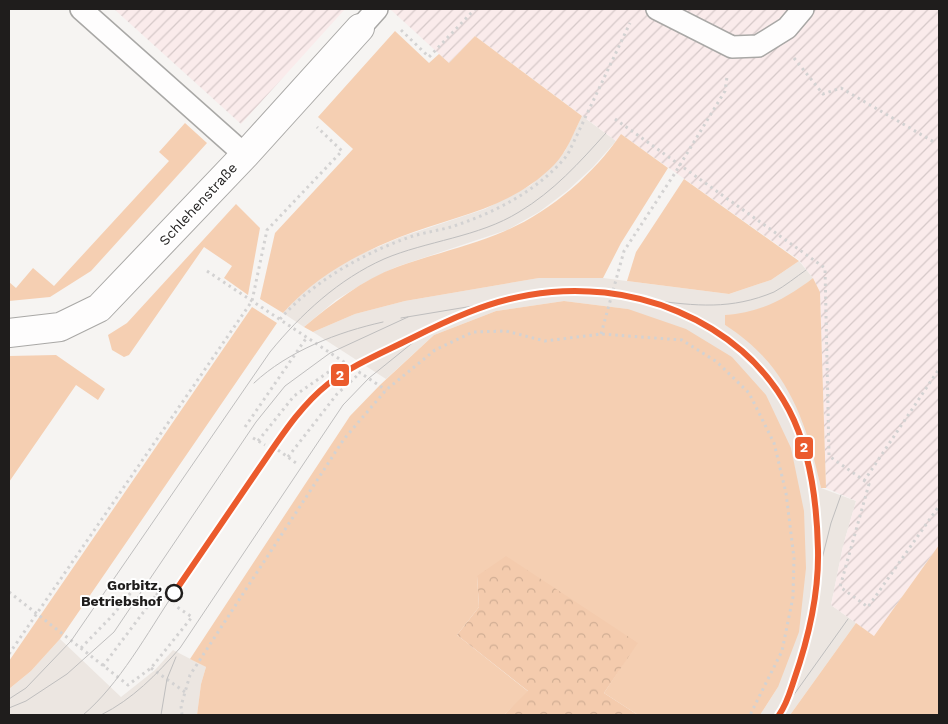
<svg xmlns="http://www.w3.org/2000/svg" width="948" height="724" font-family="'Work Sans',sans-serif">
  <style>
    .built { fill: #ece6e1 }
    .industrial { fill: url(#industrial-furrows) }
    .grass { fill: #f5cfb2 }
    .forest { fill: url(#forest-crowns) }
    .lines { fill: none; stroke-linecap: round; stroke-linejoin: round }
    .service-casing { stroke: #a9a8a6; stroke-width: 24 }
    .minor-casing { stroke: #a9a8a6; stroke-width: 30 }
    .path { stroke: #d3d2d2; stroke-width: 3; stroke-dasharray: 2.5 4; stroke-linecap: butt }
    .service { stroke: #fefdfd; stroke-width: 21 }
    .minor { stroke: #fefdfd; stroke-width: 28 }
    .tram { stroke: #bfbebe; stroke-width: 1 }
    .tram-1-casing { stroke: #fff; stroke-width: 10 }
    .tram-1 { stroke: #eb5b2d; stroke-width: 6 }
    .stop-dot { fill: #fff; stroke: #1f1d1c; stroke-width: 2.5 }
    .labels { text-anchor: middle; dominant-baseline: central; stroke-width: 4; stroke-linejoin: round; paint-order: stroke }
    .street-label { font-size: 14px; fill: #1f1d1c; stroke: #fff }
    .stop-label { font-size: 14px; font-weight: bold; fill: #1f1d1c; stroke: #fff; text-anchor: end }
    .line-badge { stroke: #fff; stroke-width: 2 }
    .badge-label { font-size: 14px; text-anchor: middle; font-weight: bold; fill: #fff }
  </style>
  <defs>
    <pattern id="industrial-furrows" width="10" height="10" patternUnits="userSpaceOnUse" patternTransform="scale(1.25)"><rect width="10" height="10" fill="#faebeb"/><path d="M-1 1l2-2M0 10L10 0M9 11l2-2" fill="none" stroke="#d6c9c9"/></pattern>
    <pattern id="forest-crowns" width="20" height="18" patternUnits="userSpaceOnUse" patternTransform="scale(1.25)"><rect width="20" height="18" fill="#f4cbad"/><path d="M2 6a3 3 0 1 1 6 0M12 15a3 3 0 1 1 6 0" fill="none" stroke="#d1ae94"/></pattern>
  </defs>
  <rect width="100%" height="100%" fill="#f6f4f2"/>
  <path class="built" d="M 582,116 L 616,141 L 593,167 L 567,191 L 539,212 L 507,230 L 396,267 L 364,283 L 336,300 L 304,327 L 283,313 L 301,293 L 327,273 L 352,258 L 401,237 L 485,209 L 531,185 L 565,151 Z
    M 799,261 L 813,278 L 790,296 L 769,306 L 742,314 L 725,315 L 725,325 L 742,335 L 760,352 L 782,379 L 798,407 L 811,440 L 821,488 L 856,501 L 843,546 L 831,605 L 856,623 L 790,715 L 760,715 L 778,687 L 628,309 L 564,301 L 496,311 L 434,335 L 386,379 L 313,332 L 355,314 L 405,301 L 539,278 L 603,278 L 729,294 L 771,280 Z
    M 60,639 L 121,697 L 155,670 L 173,650 L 206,667 L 201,684 L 197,715 L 9,715 L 9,689 L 31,671 Z"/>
  <path class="industrial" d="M 114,9 L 345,9 L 241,124 Z
    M 390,9 L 939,9 L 939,545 L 874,636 L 831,605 L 843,546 L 856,501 L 826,488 L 820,292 L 813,278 L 799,260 L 621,134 L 616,141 L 475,36 L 449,63 Z"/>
  <path class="grass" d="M 395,31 L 429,63 L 439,54 L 449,63 L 475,36 L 582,116 C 574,132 567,152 554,165 C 509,210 455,215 400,237 C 355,255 315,277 283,313 L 260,299 L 275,233 L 353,149 L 318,117 Z
    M 185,123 L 207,143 L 91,271 L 50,297 L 9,301 L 9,282 L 16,288 L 33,268 L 54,286 L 169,161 L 159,152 Z
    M 621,134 L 668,168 L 621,243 L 603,278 L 539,278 L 405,301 L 355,314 L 313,332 L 304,327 C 333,303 362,280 397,267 C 433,254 470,246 505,231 C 550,212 594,174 621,134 Z
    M 684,179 L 799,261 L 771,280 L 729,294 L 627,281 L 636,252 Z
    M 236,204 L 260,228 L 248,295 L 224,278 L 232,266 L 204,247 L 129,355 L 124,357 L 112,350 L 108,335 L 127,323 Z
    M 813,278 L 820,292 L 826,488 L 821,488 C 806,420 787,364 725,325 L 725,315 C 759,313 786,299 813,278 Z
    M 564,301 L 628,309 L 686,329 L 732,357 L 766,395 L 791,448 L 804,511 L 806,568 L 799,632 L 778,687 L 760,715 L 638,715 L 604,693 L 637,643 L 477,576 L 479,607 L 457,635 L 529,692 L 504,715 L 197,715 L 201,684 L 206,667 L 190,659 L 350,416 L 380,385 L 434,335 L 496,311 Z
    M 252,307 L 277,323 L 60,639 L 31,671 L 9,689 L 9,661 Z
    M 56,355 L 105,389 L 98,400 L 76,385 L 9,482 L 9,356 Z
    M 939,545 L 939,715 L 790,715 L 856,623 L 874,636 Z"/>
  <path class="forest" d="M 506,556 L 638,643 L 604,693 L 638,715 L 504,715 L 528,691 L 457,635 L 479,607 L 477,576 Z"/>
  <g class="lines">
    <defs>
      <path id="service" d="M 81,9 L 245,155
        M 657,9 L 732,47 L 758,46 L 787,28 L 803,9
        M 360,28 L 377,9"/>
      <path id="minor" d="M 9,333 L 60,327 L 99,308 L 245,155 L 360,28"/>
    </defs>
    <use href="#service" class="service-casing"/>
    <use href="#minor" class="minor-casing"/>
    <path class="path" d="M 401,30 L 429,57 L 475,9
      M 794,58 L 823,94 L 841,88 L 934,142
      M 615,119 L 825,268 L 829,456 L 869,484 L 840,587 L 868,607 L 939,506
      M 207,271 L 386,390
      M 280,319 C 313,282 360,255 407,238 C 421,233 436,231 451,227 C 494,213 540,190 568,154 L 630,23
      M 601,334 L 624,251 L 675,173 L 725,91 L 727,77
      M 245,427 L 307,337
      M 253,438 L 265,445
      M 258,441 L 294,396 L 343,362
      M 278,450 L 296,463
      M 288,457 L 337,394 L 360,373
      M 864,481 L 939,369
      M 151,589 L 163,599
      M 9,592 L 128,685 L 151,668 L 192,617 L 174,605
      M 81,648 L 112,616 L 141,580
      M 9,654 L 252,301 L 267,230 L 342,151 L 317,127
      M 103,666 L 157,594
      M 151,668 L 185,692
      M 182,715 L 181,706 L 190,675 L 344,439 L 386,390 L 435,350 L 473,332 L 506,331 L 545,341 L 601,334 L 682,340 L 717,362 L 749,393 L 774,443 L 786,493 L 794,558 L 793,597 L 782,651 L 750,715"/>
    <use href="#service" class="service"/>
    <use href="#minor" class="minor"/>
    <path class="tram" d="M 651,300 C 696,306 731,310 774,292 C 785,286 796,277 806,270
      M 401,318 L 497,302
      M 254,383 C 288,351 338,332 383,322
      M 819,571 L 831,523 L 841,495
      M 9,699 L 26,688 L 71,641 L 270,352 C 301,314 339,279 384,259 C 426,241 479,237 519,212 C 554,191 579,163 606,133
      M 9,708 L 26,701 L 67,674 L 114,632 L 256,422 L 285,386 L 330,353 L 408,317
      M 783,710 L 848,619
      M 83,715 C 119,685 148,632 174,593
      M 101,715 C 133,699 156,675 180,648 L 343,405 L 369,378 L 426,332
      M 161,715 L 167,679 L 176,657"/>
    <defs>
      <path id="tram-1" d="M 174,593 C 202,552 230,511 258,470 C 279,440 299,407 328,384 C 352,365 382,353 410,339 C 448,320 487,302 529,295 C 628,277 741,319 789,410 C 811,452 817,503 818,550 C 819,595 809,637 794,680 C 790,692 787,704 779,715"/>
    </defs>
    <use href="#tram-1" class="tram-1-casing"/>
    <use href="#tram-1" class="tram-1"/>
  </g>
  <circle class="stop-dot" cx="174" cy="593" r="8"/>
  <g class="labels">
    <g class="street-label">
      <text transform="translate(198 204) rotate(-47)">Schlehenstraße</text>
    </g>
    <g class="stop-label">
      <text x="162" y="585">Gorbitz,<tspan x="162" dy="16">Betriebshof</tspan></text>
    </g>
  </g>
  <g class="line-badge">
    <rect x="330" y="363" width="20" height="24" rx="5" fill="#eb5b2d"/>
    <rect x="794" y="436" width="20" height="24" rx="5" fill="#eb5b2d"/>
  </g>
  <g class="badge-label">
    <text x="340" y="380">2</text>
    <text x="804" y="452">2</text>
  </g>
  <rect width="948" height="724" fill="none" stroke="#1f1d1c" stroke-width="20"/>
</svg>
